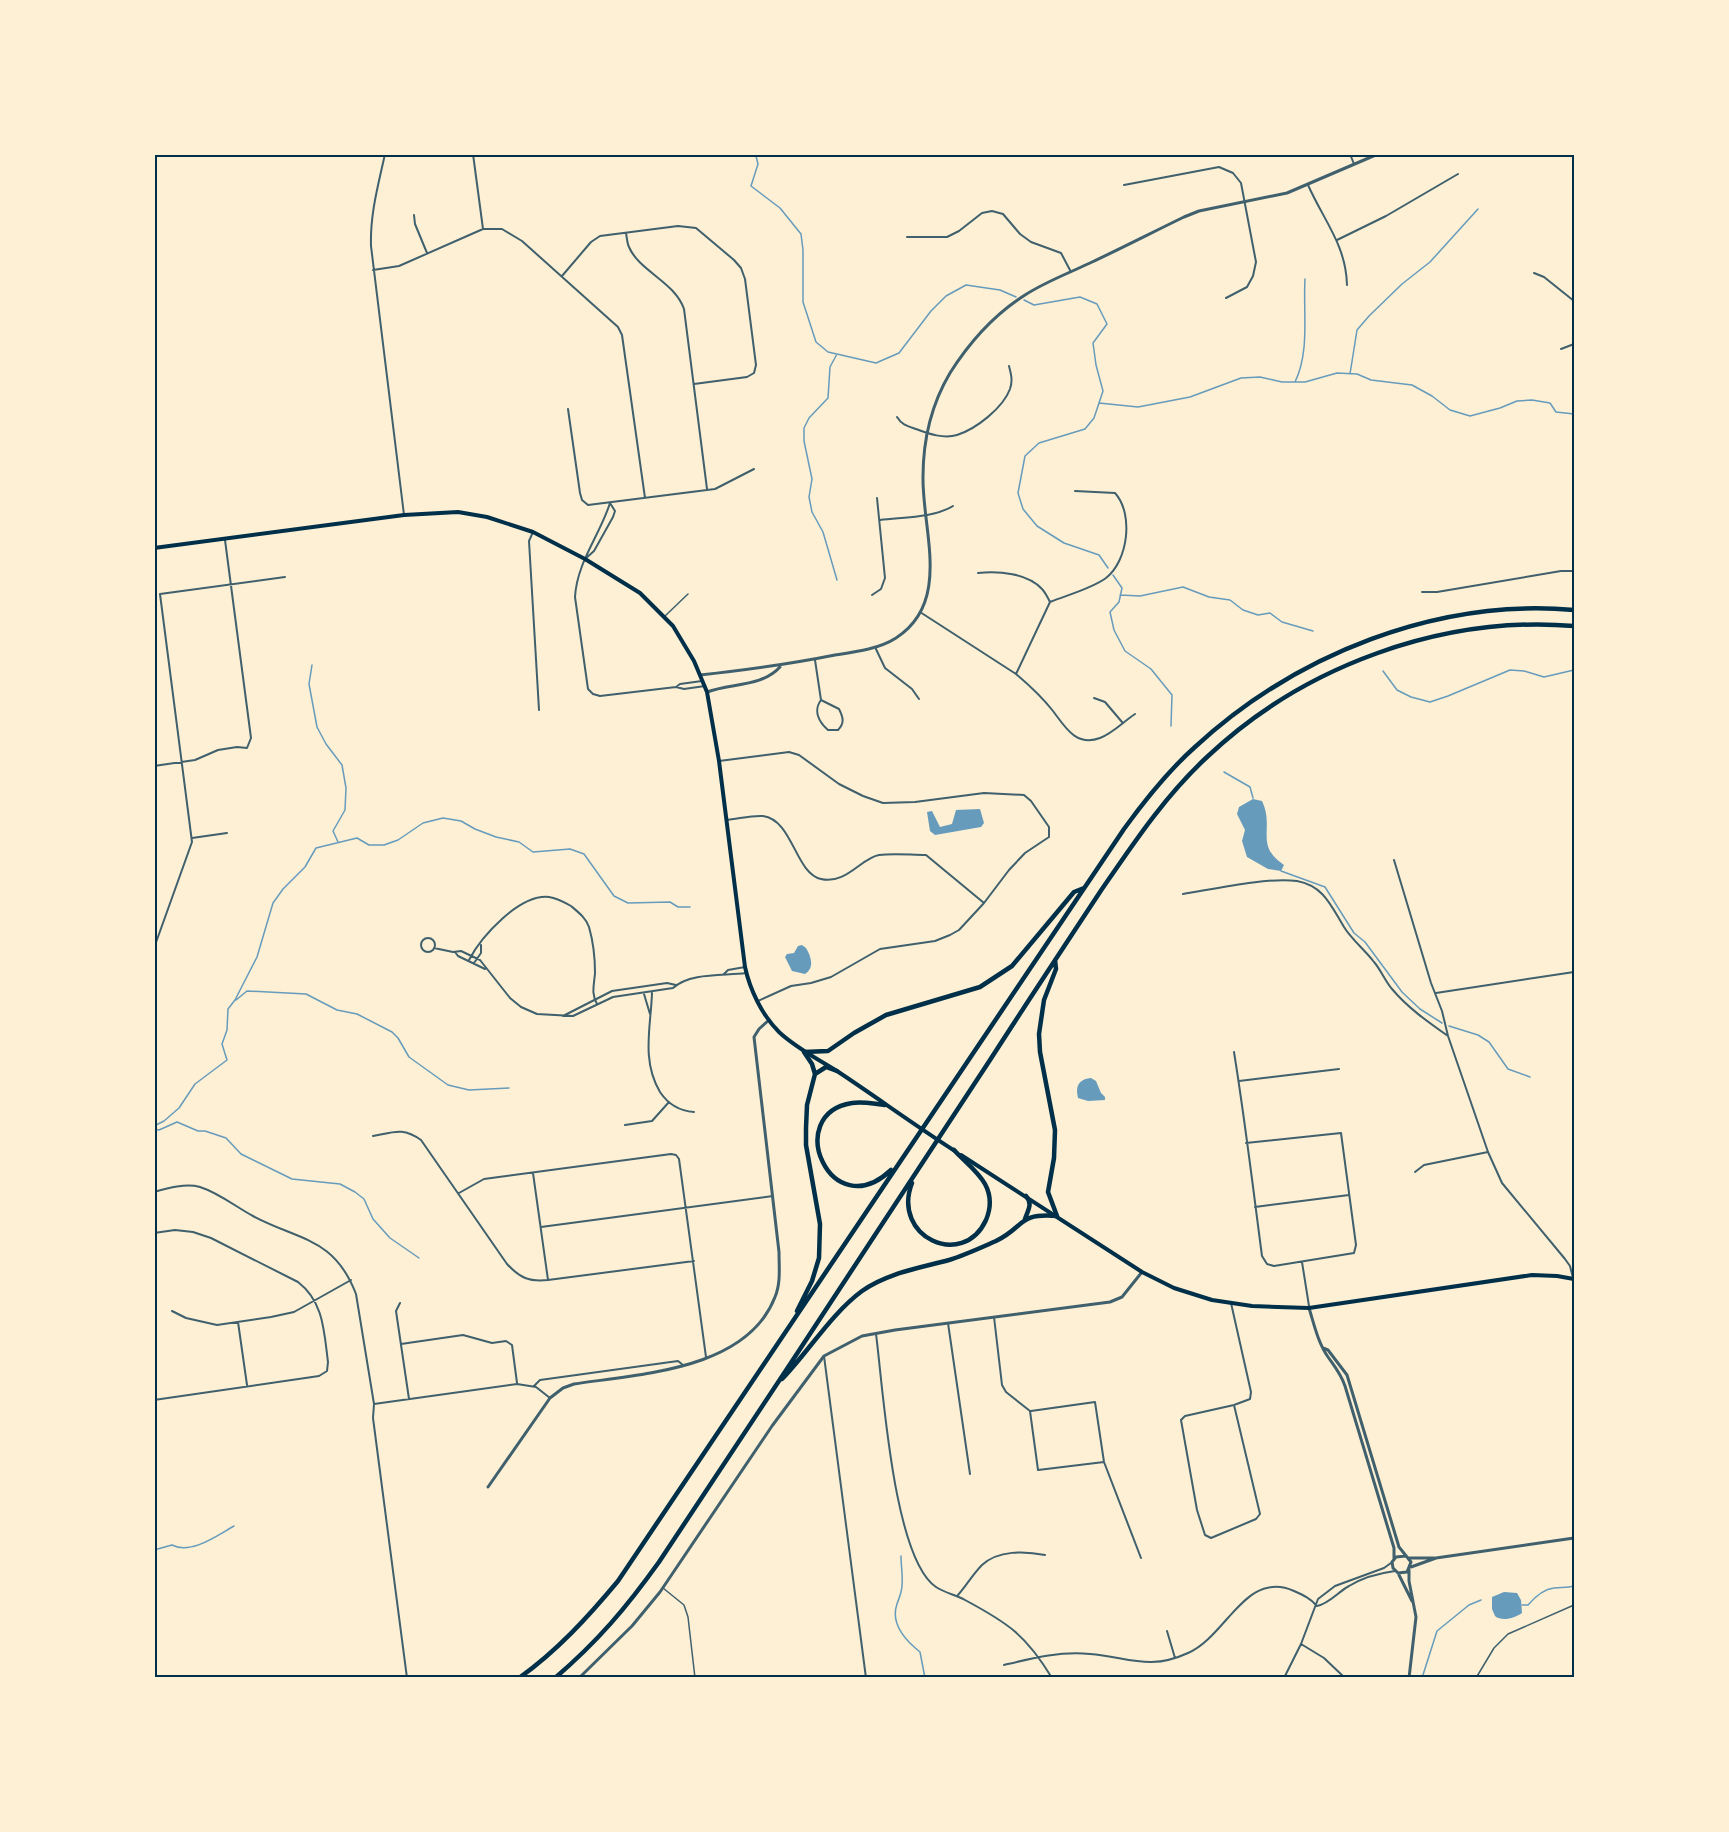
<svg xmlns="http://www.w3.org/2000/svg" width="1729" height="1832" font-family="Cabin,sans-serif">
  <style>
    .water { fill: #669bbc }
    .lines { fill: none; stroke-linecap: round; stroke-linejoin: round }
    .stream { stroke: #669bbc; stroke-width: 1.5 }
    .service { stroke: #3f606c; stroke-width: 1.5 }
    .minor { stroke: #3f606c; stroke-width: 2 }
    .tertiary { stroke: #3f606c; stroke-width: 3 }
    .secondary { stroke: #003049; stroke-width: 4 }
    .motorway { stroke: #003049; stroke-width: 4.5 }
    .neatline { fill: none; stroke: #003049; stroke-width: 2 }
  </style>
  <rect width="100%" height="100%" fill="#fdf0d5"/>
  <path class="water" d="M 1253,799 L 1262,801 C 1275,828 1254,845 1284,865 L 1281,871 L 1268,869 L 1247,857 L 1242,841 L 1245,830 L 1237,814 L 1239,807 Z
    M 980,809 L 984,823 L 981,827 L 935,835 L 930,831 L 927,812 L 932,811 L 940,827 L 952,824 L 956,810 Z
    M 802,945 L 806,948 C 811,956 815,968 805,974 L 792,971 L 785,957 L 787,954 L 794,953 L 798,946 Z
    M 1091,1078 L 1096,1081 L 1101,1093 L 1105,1097 L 1105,1100 L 1088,1101 L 1078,1098 C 1075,1086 1079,1079 1091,1078 Z
    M 1504,1592 L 1517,1593 L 1521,1600 L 1522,1613 C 1515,1618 1502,1622 1495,1616 L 1492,1609 L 1492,1597 Z"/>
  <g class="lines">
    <path class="stream" d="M 753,154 L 756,156 L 758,164 L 751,186 L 780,208 L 801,234 L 803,250 L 803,302 L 816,342 L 828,352 L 876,363 L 899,353 L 931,311 L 946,296 L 966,285 L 1000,290 L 1016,297
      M 1024,300 L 1034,305 L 1080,297 L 1097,304 L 1107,324 L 1093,343 L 1096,365 L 1103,391 L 1094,418 L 1085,429 L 1039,443 L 1025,456 L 1018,493 L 1023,509 L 1037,526 L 1064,543 L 1099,555 L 1108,568
      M 837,354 L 830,367 L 828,398 L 809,418 L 804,428 L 804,441 L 812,479 L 809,497 L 812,512 L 823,532 L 837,580
      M 1350,374 L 1357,330 L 1369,316 L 1402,284 L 1430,262 L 1478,209
      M 1295,382 C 1310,351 1303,313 1305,279
      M 1099,403 L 1138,407 L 1190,397 L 1241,378 L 1260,377 L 1282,382 L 1305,382 L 1337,373 L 1357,374 L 1371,380 L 1412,385 L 1432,396 L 1450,410 L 1470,416 L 1500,408 L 1517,401 L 1532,400 L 1550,403 L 1556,412 L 1574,414
      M 1113,575 L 1122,588 L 1119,602 L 1110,612 L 1114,630 L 1125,651 L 1151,669 L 1172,695 L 1171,726
      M 1120,595 L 1140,596 L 1183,587 L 1209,597 L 1230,600 L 1243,610 L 1258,615 L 1270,613 L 1282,622 L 1313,631
      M 312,665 L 309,684 L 317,727 L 326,744 L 342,765 L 346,788 L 345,810 L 333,831 L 338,842
      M 1383,671 L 1397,690 L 1411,697 L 1430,702 L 1448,696 L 1510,670 L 1524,671 L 1544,677 L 1574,670
      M 1224,772 L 1250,787 L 1253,798
      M 1281,871 L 1325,887 L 1354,933 L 1365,942 L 1402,992 L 1420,1009 L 1442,1023
      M 236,1000 L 247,991 L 306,994 L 337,1010 L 357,1014 L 392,1032 L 398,1038 L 409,1057 L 448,1085 L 469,1090 L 509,1088
      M 1449,1026 L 1478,1035 L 1489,1042 L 1508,1069 L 1530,1077
      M 154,1126 L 164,1121 L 179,1108 L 195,1084 L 227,1060 L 222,1044 L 227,1030 L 228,1009 L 235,1000 L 257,957 L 273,903 L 283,889 L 305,867 L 316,848 L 357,838 L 369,845 L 384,845 L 398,840 L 423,823 L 443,818 L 461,821 L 475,829 L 496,837 L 519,842 L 533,852 L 570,849 L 584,854 L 614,896 L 628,903 L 670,902 L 678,907 L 690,907
      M 154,1129 L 159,1130 L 177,1122 L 198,1131 L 205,1131 L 226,1138 L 241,1154 L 292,1179 L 340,1184 L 355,1192 L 364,1199 L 373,1219 L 390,1238 L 419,1258
      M 154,1550 L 172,1545 C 191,1555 218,1535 234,1526
      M 901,1556 C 901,1566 903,1576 902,1585 C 902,1592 899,1598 897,1604 C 890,1624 906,1641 920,1652 L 925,1678
      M 1522,1605 L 1528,1605 C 1534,1598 1544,1589 1554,1588 C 1561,1587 1567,1588 1574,1586
      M 1422,1678 L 1437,1631 L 1469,1605 L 1481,1600"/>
    <path class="service" d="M 665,616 L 688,594
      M 663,1588 L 684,1605 L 688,1617 L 695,1678
      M 1476,1678 L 1494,1648 L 1508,1634 L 1574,1605"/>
    <path class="minor" d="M 385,154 C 378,186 370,214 371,246 L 404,515
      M 473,154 L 483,229
      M 1350,154 L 1354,164
      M 1124,185 L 1219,167 L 1233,173 L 1241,183 L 1256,262 L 1253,276 L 1247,287 L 1226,298
      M 1308,185 C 1324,221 1346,245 1347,285
      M 414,215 L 415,224 L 427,253
      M 626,233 C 627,238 627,243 629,247 C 639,271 675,282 684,309 L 707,489
      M 907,237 L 947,237 L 959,231 L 982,213 L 992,211 L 1003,214 L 1020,234 L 1031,242 L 1061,253 L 1071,272
      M 1337,240 L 1386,216 L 1458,174
      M 373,270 L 399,266 L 483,229 L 502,229 L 522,241 L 618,327 L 622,335 L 645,498
      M 1534,273 L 1544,277 L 1574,301
      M 562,276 L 591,242 L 600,236 L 678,226 L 696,228 L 734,260 L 741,268 L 745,279 L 756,365 L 754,373 L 747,377 L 694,384
      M 1561,349 L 1574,344
      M 568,409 L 580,493 L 582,500 L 588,505 L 715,489 L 754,469
      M 897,417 C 902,425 907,426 916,429 C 929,434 944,439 957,435 C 976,429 1003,408 1010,389 C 1013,380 1011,374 1009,366
      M 880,520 C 904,517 933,518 953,506
      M 533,532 L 529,541 L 539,710
      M 585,559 L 594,551 L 613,517 L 615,511 L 610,503 C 600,535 577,562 575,597 L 588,689 L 593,694 L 600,696 L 676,687 L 684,689 L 705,686
      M 978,573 C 999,571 1027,573 1042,589 C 1045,592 1048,598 1050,602
      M 1422,592 L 1437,592 L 1561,571 L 1574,571
      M 872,595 L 881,589 L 885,578 L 877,498
      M 920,612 L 1016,674 C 1029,685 1042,697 1053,711 C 1065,727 1076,747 1100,738 C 1113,733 1123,722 1135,714
      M 875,647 L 885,668 L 912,689 L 919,699
      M 815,660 L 821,700 C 813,711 819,722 828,730 L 838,730 C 845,723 843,717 839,709 L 821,700
      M 1016,674 L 1050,602 C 1067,595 1091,589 1106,578 C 1128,561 1134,514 1115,493 L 1075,491
      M 676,687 L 680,684 L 702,681
      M 1094,698 L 1105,702 L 1122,722
      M 719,761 L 789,752 L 799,755 L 839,784 L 863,796 L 883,803 L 915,802 L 984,793 L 1024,795 L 1031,801 L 1049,827 L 1049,837 L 1025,853 L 1009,870 L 984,903 L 959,930 L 950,935 L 935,941 L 880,949 L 831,977 L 811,983 L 791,986 L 758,1001
      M 154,766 L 195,760 L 218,750 L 237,747 L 247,748 L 251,738 L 225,540
      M 726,820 C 738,819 752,815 763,816 C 793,820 795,873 821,879 C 846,885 861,858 879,855 C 894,853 911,855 926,855 L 984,903
      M 192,838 L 227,833
      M 1394,860 L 1431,983 L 1442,1011 L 1448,1036 L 1488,1152 L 1502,1183 L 1565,1259 L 1570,1266 L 1573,1278
      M 1183,894 C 1214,889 1267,877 1297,881 C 1324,886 1331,906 1344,927 C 1352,940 1365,950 1374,962 C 1381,970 1385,981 1392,989 C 1408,1008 1428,1022 1448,1036
      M421 945a7 7 0 1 1 14 0a7 7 0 1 1-14 0Z
      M 154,948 L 192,842 L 160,594 L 285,577
      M 434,948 L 453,952 L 461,951 L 480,960 L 510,998 L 521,1007 L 537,1014 L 573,1016 L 613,997 L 673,988 C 690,972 725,976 746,973
      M 455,952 L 458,956 L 485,969
      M 469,960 C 481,937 519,894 549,897 C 557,898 564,902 571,906 C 578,912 586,918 589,927 C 593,941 595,959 595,973 C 594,986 591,993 597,1004
      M 474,963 L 481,953 L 481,945
      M 724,974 L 728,970 L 745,967
      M 652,993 C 651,1026 641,1060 660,1092 C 668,1104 679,1111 694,1112
      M 1436,993 L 1574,972
      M 644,994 L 650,1014
      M 563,1016 L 612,991 L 667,983 L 676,985
      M 1234,1052 C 1245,1120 1253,1188 1262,1256 L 1267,1264 L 1274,1266 L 1354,1253 L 1356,1245 L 1341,1133 L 1246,1143
      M 1239,1081 L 1339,1069
      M 625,1125 L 652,1121 L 669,1102
      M 373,1136 C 394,1132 403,1127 421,1140 L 507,1264 C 520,1278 529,1282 548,1280 L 694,1261
      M 1415,1172 L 1424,1165 L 1488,1152
      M 533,1173 L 548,1280
      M 154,1192 C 168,1188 186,1183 200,1187 C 219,1193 236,1207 253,1216 C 300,1241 334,1237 356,1294 L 374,1404 L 373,1418 L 407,1678
      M 459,1193 L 484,1179 L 671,1154 L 676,1155 L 679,1159 L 706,1357
      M 1255,1207 L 1349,1195
      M 541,1227 L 773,1196
      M 154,1233 L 175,1230 L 193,1232 L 211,1238 L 298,1282 C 324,1302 324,1332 328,1362 L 327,1371 L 319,1376 L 154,1400
      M 1302,1262 L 1309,1306
      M 400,1303 L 396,1311 L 409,1399
      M 1231,1303 L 1251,1392 L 1250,1399 L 1234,1405 L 1185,1416 L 1181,1420 L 1197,1510 L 1205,1535 L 1211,1538 L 1256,1519 L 1260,1514 L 1234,1405
      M 172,1311 L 186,1318 L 217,1325 L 271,1317 L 294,1312 L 351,1280
      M 994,1317 L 1002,1385 L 1006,1392 L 1030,1411 L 1038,1470 L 1104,1462
      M 238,1322 L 247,1385
      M 948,1323 L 970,1474
      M 876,1334 C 883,1386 893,1558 936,1587 C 945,1593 956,1595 965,1600 C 1008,1623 1026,1635 1052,1678
      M 401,1344 L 463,1335 L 492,1343 L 506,1341 L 512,1345 L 517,1383
      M 824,1356 L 866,1678
      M 534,1386 L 540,1380 L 678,1361 L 683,1365
      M 374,1404 L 517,1384 L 536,1387 L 550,1398
      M 1031,1411 L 1095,1402 L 1104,1462 L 1141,1558
      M 958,1595 C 966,1586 973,1574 982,1565 C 998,1550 1025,1551 1045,1555
      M 1317,1606 C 1329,1604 1338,1592 1349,1586 C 1362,1578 1380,1573 1395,1571
      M 1167,1631 L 1175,1658
      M 1301,1644 L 1324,1658 L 1345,1678
      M 1004,1665 C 1033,1658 1060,1651 1090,1654 C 1128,1657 1149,1671 1188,1653 C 1226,1637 1246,1569 1294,1591 C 1303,1595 1310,1598 1317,1606
      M 1284,1678 L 1301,1644 L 1318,1599 L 1335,1586 L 1384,1568 L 1391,1563"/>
    <path class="tertiary" d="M 700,675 C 746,670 790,664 835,655 C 855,652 879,649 896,638 C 952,602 922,530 923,477 C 923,440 931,405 950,373 C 969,343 995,314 1025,295 C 1045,282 1069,273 1090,263 C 1122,248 1153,232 1184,217 L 1199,211 L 1287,193 L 1378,154
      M 707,692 C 731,683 762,687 780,667
      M 1309,1308 C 1314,1324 1318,1343 1328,1357 C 1335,1367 1341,1374 1345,1386 L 1394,1548 L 1394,1559
      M 1323,1348 L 1328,1350 L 1347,1375 L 1399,1547 L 1411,1562 L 1407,1572 L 1398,1573 L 1393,1568 L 1392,1562 L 1396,1557 L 1406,1556
      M 488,1487 L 550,1398 L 563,1388 L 574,1384 C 640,1374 747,1370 775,1297 C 781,1283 779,1267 779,1252 L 754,1037 L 759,1029 L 769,1020
      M 1408,1558 L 1434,1558
      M 1411,1567 L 1436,1558 L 1574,1538
      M 1399,1575 L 1412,1601
      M 579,1678 L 632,1626 L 660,1592 L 772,1426 L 824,1356 L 862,1336 L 895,1330 L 1110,1302 L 1122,1297 L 1142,1272
      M 1409,1678 L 1416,1617 L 1409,1581 L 1409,1570"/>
    <path class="secondary" d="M 154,548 L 404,515 L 458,512 L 487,517 L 533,532 L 585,559 L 640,593 L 673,626 L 694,661 L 707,692 L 719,761 L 745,967 C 750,990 762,1015 779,1032 C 797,1049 820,1060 840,1073 C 879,1099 916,1126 955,1151
      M 961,1155 L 1142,1272 L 1174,1288 L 1212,1300 L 1252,1306 L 1309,1308 L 1532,1275 L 1557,1276 L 1574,1279"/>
    <path class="motorway" d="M 804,1052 L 828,1051 L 854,1033 L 886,1015 L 980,987 L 1012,966 L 1074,892 L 1084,888
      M 815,1074 L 826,1067 L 837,1071
      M 885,1105 C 874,1104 863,1101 852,1103 C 782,1114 831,1227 891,1170
      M 912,1183 C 891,1237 963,1270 986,1220 C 991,1208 991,1195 985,1184 C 978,1171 964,1161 954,1150
      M 1025,1219 C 1028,1210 1033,1204 1026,1196
      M 797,1311 L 812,1281 L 819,1258 L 820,1224 L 806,1145 L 806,1128 L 807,1105 L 815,1074 L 812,1064 L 804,1052
      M 782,1379 C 809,1351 831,1314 862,1291 C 887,1273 920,1268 949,1260 C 965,1255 980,1248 996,1241 C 1026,1226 1017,1213 1057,1216 L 1048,1192 L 1054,1158 L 1055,1130 L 1040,1052 L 1039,1034 L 1044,1000 L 1056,969 L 1055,960
      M 519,1678 C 557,1651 588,1617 618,1581 L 1124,829 C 1145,800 1168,771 1195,747 C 1296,654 1437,598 1574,610
      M 555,1678 C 598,1641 626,1608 659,1562 C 770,1395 880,1228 990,1060 C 1026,1004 1063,948 1100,892 C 1133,844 1164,797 1207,757 C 1303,666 1442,615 1574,626"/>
  </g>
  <rect width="1729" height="1832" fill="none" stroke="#fdf0d5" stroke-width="312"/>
  <rect x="156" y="156" width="1417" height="1520" class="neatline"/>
</svg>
